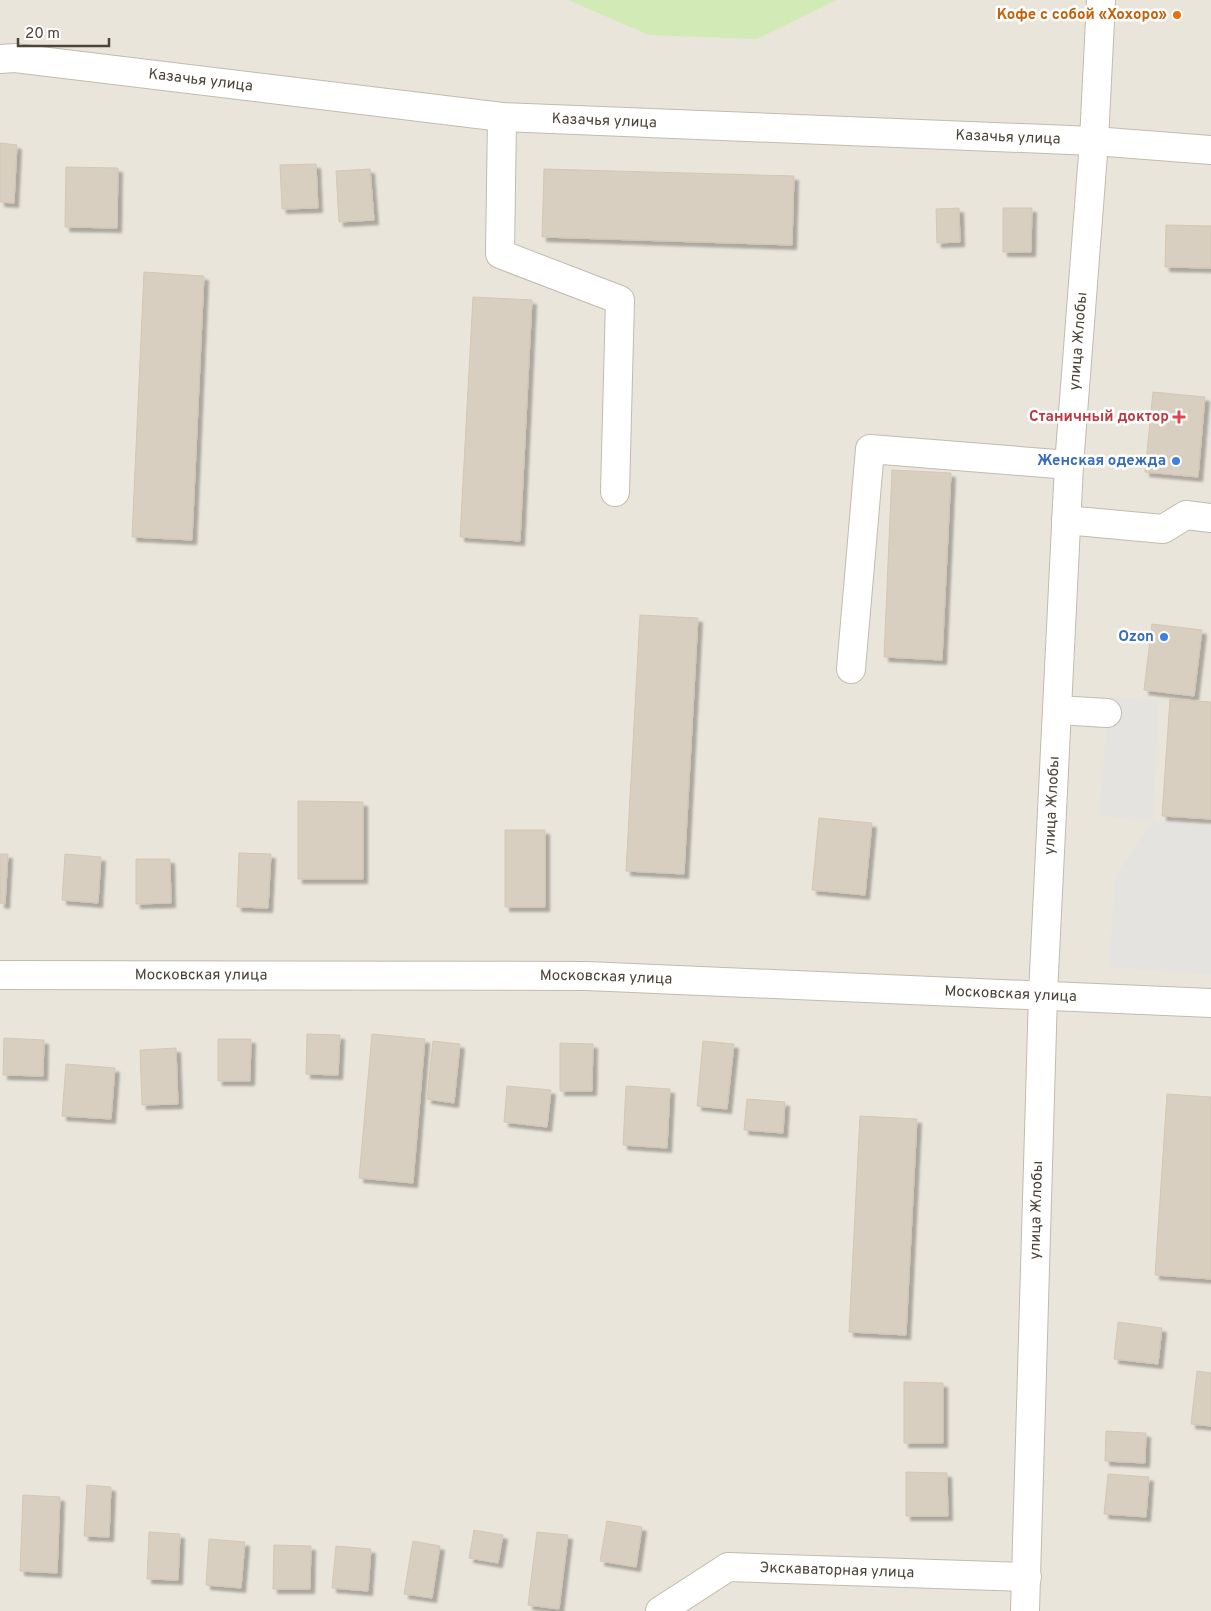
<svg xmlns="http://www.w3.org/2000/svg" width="1211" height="1611" font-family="Overpass,sans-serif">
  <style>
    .residential { fill: #eae5da }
    .green { fill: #d2eab5 }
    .parking { fill: #e5e3e0 }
    .building { fill: #d8cfc1; stroke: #d3c7b4; filter: url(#shadow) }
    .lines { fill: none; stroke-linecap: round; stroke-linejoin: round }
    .minor-casing { stroke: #c2bbae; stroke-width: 30 }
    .minor { stroke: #fff; stroke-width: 28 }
    .food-dot { fill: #e8710a; stroke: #fff; stroke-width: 2 }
    .health-dot { fill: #e0444e; stroke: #fff; stroke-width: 2 }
    .shop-dot { fill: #3f7fe0; stroke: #fff; stroke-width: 2 }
    .labels { text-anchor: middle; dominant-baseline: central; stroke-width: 5; stroke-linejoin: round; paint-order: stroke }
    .food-label { font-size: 15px; font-weight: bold; fill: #c56008; stroke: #fff; text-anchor: end }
    .street-label { font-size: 15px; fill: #4b4439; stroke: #fff }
    .health-label { font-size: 15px; font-weight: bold; fill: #be3a42; stroke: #fff; text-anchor: end }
    .shop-label { font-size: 15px; font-weight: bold; fill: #366cbe; stroke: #fff; text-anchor: end }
  </style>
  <defs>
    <filter id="shadow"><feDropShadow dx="4.5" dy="4.5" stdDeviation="1" flood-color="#0004"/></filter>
  </defs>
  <rect width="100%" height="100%" fill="#f6f3ec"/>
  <path class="residential" d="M 0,0 L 1211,0 L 1211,1611 L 0,1611 Z"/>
  <path class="green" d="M 568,0 L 837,0 L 757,39 L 649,35 Z"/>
  <path class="parking" d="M 1109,697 L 1159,700 L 1153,821 L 1211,826 L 1211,975 L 1109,967 L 1115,878 L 1152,821 L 1099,816 Z"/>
  <path class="building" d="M 0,143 L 17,145 L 14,203 L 0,202 Z
    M 316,164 L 318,208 L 282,209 L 280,165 Z
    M 66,167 L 118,168 L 117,228 L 65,227 Z
    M 370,169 L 374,220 L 339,222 L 336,171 Z
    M 544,169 L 794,176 L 792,245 L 542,237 Z
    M 959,208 L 960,242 L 937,243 L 936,209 Z
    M 1003,208 L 1032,208 L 1031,252 L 1003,252 Z
    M 1166,225 L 1211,226 L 1211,268 L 1165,267 Z
    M 144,272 L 204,276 L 192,540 L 132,537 Z
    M 473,297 L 532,300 L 520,541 L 460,537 Z
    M 1153,392 L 1205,397 L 1198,477 L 1145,472 Z
    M 892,470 L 951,473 L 942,660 L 884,657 Z
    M 640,615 L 698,618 L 684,874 L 626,871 Z
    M 1152,624 L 1202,630 L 1194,696 L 1144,690 Z
    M 1170,699 L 1211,702 L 1211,819 L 1162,816 Z
    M 298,801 L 363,802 L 363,879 L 298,879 Z
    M 819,818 L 872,823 L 865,895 L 812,890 Z
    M 505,830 L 545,830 L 545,907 L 505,907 Z
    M 239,853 L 271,854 L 268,908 L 237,907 Z
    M 0,854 L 8,854 L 5,904 L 0,903 Z
    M 65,854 L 101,857 L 98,903 L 62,900 Z
    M 136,859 L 170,859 L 171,903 L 136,904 Z
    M 307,1034 L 340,1035 L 338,1075 L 306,1074 Z
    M 372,1034 L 425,1039 L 413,1183 L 359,1178 Z
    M 4,1038 L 44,1040 L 43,1076 L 3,1075 Z
    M 218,1039 L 251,1039 L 250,1081 L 218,1081 Z
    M 433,1041 L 460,1044 L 454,1103 L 427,1099 Z
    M 703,1041 L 734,1044 L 727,1109 L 697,1106 Z
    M 560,1043 L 593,1044 L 592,1091 L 560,1091 Z
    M 176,1048 L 178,1104 L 142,1105 L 140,1050 Z
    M 66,1064 L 115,1068 L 111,1119 L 62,1116 Z
    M 507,1086 L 551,1090 L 547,1127 L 504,1122 Z
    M 626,1086 L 670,1089 L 667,1148 L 623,1145 Z
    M 1167,1094 L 1211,1097 L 1211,1279 L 1155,1275 Z
    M 747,1099 L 785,1102 L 783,1133 L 744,1130 Z
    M 860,1116 L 917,1119 L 906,1335 L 849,1332 Z
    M 1118,1322 L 1162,1328 L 1158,1364 L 1114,1359 Z
    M 1197,1371 L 1211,1373 L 1211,1426 L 1191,1424 Z
    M 904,1382 L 943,1383 L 943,1443 L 904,1443 Z
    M 1106,1431 L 1146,1433 L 1145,1463 L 1105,1461 Z
    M 906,1472 L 947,1473 L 948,1516 L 906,1516 Z
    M 1108,1474 L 1149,1477 L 1146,1517 L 1104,1514 Z
    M 87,1485 L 111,1487 L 109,1537 L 84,1536 Z
    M 23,1495 L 60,1497 L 57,1573 L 20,1571 Z
    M 607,1521 L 642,1527 L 636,1567 L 600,1561 Z
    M 474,1530 L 503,1535 L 498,1563 L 469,1558 Z
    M 149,1532 L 180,1534 L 178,1580 L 147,1579 Z
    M 537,1532 L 568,1535 L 559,1609 L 528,1605 Z
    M 209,1539 L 245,1542 L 241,1588 L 206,1585 Z
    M 413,1541 L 440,1546 L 432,1598 L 404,1594 Z
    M 274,1545 L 311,1546 L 310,1589 L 273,1589 Z
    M 336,1546 L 371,1549 L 368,1591 L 332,1588 Z"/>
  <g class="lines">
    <defs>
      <g id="minor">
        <path id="s1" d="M 0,59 L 15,58 L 502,117 L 1094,141 L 1211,150"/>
        <path d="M 502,117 L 500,254 L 620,300 L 615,492"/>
        <path d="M 1066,520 L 1163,529 L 1186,515 L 1211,518"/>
        <path d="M 851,669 L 870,449 L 1069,465"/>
        <path d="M 1057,710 L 1107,713"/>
        <path id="s2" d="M 0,975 L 587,976 L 1211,1003"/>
        <path id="s3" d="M 660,1611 L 728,1567 L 1027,1577"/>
        <path id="s4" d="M 1025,1611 L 1043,994 L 1069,465 L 1094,141 L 1101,0"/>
      </g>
    </defs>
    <use href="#minor" class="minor-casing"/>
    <use href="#minor" class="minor"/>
  </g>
  <circle class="food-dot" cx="1177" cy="15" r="5"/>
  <path class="health-dot" d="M1176.5 409.5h5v5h5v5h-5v5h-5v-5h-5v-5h5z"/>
  <g class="shop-dot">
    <circle cx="1176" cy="461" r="5"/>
    <circle cx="1164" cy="637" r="5"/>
  </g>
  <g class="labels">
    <g class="food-label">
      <text x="1167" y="15">Кофе с собой «Хохоро»</text>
    </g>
    <g class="street-label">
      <text stroke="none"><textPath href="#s1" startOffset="202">Казачья улица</textPath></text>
      <text stroke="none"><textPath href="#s1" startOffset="608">Казачья улица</textPath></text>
      <text stroke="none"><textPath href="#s1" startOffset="1012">Казачья улица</textPath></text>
      <text stroke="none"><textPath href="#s4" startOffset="1271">улица Жлобы</textPath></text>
      <text stroke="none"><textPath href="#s4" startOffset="806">улица Жлобы</textPath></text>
      <text stroke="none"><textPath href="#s2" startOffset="201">Московская улица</textPath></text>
      <text stroke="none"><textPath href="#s2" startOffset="606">Московская улица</textPath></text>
      <text stroke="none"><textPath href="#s2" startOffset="1011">Московская улица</textPath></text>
      <text stroke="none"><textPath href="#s4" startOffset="401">улица Жлобы</textPath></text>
      <text stroke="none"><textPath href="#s3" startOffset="190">Экскаваторная улица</textPath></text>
    </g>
    <g class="health-label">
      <text x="1169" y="417">Станичный доктор</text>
    </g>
    <g class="shop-label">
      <text x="1166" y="461">Женская одежда</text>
      <text x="1154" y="637">Ozon</text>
    </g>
  </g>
  <path d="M18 38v8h91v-8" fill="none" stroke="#4b4439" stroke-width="2.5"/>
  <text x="25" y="38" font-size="15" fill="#4b4439" stroke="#ffffff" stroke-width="4" paint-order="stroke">20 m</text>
</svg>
